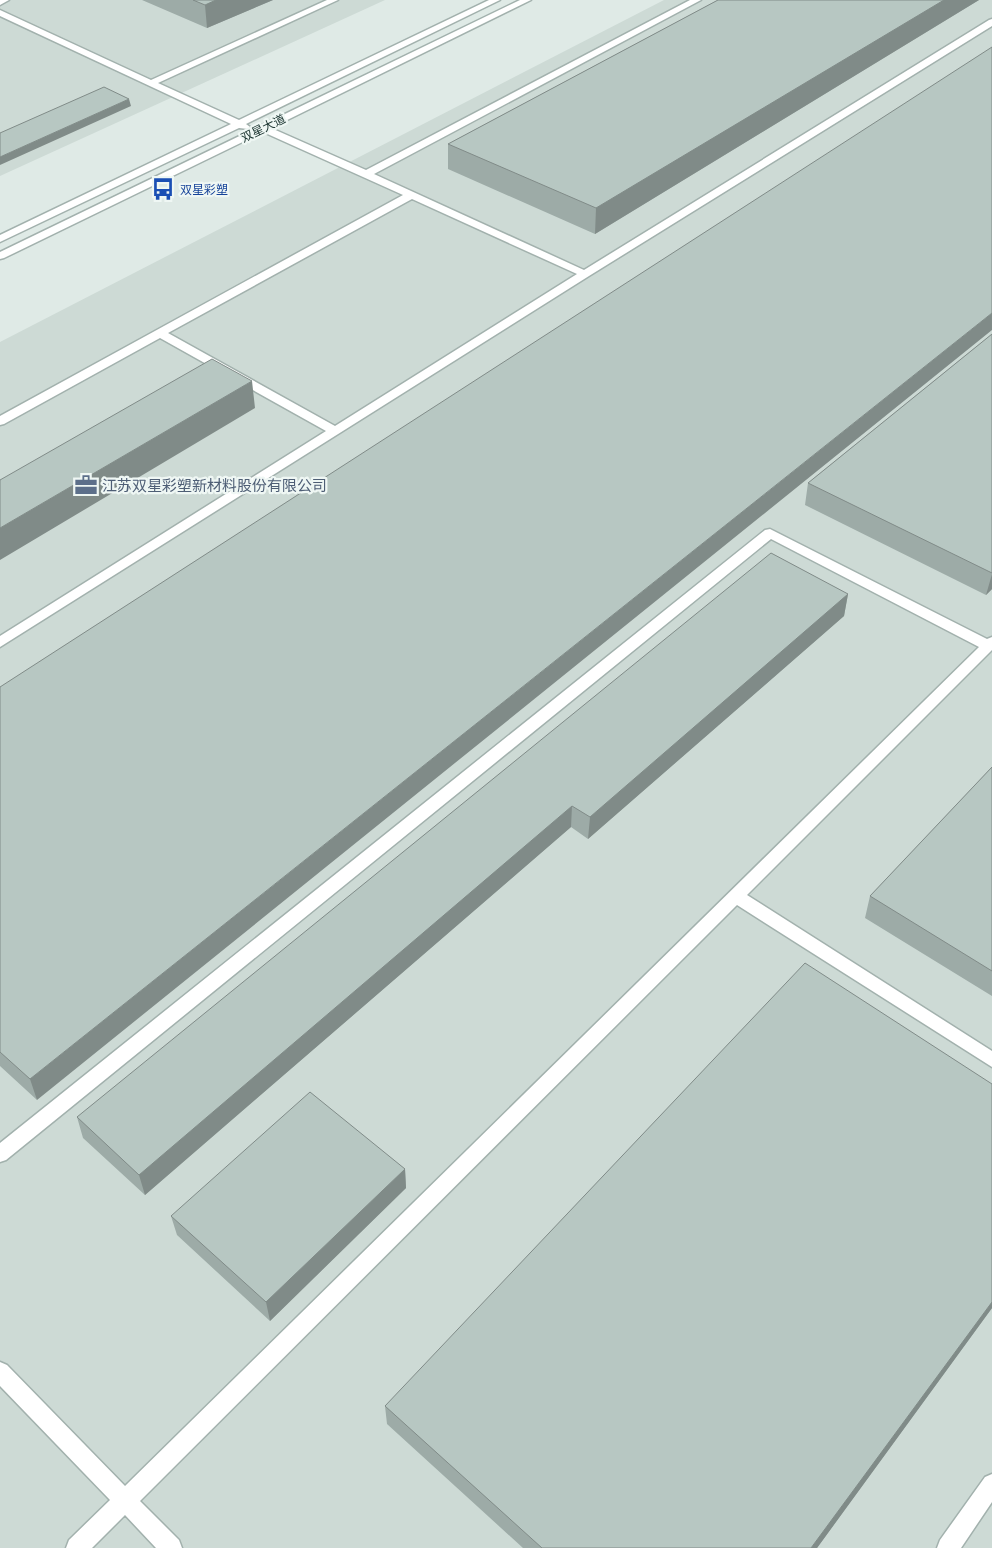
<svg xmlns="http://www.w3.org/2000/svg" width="992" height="1548" font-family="Inter,'Noto Sans SC',sans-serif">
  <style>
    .built { fill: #cddad5 }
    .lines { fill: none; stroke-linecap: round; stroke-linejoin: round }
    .minor-casing { stroke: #a2b1ad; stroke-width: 3 }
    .minor { fill: #fff; fill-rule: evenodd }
    .wall { fill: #9daba7 }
    .shaded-wall { fill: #808b88 }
    .building { fill: #b7c7c2; stroke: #808b88 }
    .labels { text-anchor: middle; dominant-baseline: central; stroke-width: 4.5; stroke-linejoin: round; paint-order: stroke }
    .far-street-label { font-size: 12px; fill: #203935; stroke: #eff7f4 }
    .far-transit-label { font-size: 12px; fill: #164399; stroke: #eff7f4; text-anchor: start }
    .service-label { font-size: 15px; fill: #4e5e75; stroke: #eff7f4; text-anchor: start }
  </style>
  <rect width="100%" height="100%" fill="#dfeae6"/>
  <path class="built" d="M 0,0 L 385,0 L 0,176 Z
    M 664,0 L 992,0 L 992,1548 L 0,1548 L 0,342 Z"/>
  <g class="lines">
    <defs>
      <path id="minor" d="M 0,0 L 9,0 L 0,5 Z
        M 327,0 L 338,0 L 158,83 L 239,120 L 489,0 L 500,0 L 246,124 L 250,127 L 248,129 L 239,128 L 0,242 L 0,235 L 231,124 L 0,16 L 0,10 L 151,80 Z
        M 520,0 L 531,0 L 271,128 L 366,170 L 690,0 L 701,0 L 374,174 L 584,270 L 989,20 L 992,19 L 992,26 L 589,276 L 0,647 L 0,636 L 326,431 L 160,338 L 4,424 L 0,425 L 0,416 L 403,195 L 263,132 L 4,258 L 0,259 L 0,252 ZM 412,199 L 577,274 L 335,426 L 168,333 Z
        M 770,529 L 987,639 L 992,637 L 992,650 L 747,895 L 992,1051 L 992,1067 L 737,905 L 140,1501 L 179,1540 L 182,1548 L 156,1548 L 125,1515 L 92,1548 L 66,1548 L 69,1540 L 110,1500 L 0,1386 L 0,1362 L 7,1365 L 125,1486 L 979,647 L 771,539 L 6,1160 L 0,1162 L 0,1143 L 765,530 Z
        M 992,1474 L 992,1502 L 961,1548 L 937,1548 L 940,1540 L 985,1477 Z"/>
    </defs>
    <use href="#minor" class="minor-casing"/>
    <use href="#minor" class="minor"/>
  </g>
  <path class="wall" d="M 142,0 L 273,0 L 207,28 Z
    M 718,0 L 979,0 L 595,234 L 448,169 L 448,144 Z
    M 992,334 L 992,589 L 986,595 L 805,505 L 808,483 Z
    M 848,594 L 844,616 L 588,839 L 571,827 L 145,1195 L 83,1138 L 77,1117 Z
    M 0,687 L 37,1100 L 0,1066 Z
    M 992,767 L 992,996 L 865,918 L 870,896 Z
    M 992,1084 L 992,1308 L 817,1548 L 523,1548 L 387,1424 L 385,1406 Z
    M 405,1169 L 406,1188 L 270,1321 L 177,1235 L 171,1216 Z"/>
  <path class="shaded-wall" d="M 216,0 L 273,0 L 207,28 L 205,5 Z
    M 944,0 L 979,0 L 595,234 L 596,208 Z
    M 129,99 L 131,106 L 0,165 L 0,157 Z
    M 992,313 L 992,330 L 37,1100 L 30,1079 Z
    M 252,381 L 255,408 L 0,560 L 0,528 Z
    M 992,574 L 992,589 L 986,595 Z
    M 848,594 L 844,616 L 588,839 L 590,817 Z
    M 572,806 L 571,827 L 145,1195 L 139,1175 Z
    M 405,1169 L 406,1188 L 270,1321 L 266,1302 Z
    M 992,1302 L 992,1308 L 817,1548 L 811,1548 Z"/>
  <path class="building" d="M 193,0 L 216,0 L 205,5 Z
    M 718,0 L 944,0 L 596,208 L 448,144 Z
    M 992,47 L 992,313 L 30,1079 L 0,1052 L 0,687 Z
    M 104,87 L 129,99 L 0,157 L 0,133 Z
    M 992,334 L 992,573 L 808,483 Z
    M 212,359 L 252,381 L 0,528 L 0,480 Z
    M 771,553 L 848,594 L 590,817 L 572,806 L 139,1175 L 77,1117 Z
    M 992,767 L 992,971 L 870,896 Z
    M 805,963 L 992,1084 L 992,1302 L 811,1548 L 542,1548 L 385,1406 Z
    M 310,1092 L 405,1169 L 266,1302 L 171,1216 Z"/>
  <defs>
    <symbol id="bus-bare" viewBox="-9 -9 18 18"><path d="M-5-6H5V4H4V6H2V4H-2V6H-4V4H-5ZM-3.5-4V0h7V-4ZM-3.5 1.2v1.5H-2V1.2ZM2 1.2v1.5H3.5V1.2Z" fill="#1a4fb4" stroke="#eff7f4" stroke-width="2.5" paint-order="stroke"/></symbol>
    <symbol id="office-bare" viewBox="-9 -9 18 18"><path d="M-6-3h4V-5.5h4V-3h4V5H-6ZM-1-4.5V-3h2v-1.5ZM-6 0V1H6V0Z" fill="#5c6f8a" stroke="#eff7f4" stroke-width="2.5" paint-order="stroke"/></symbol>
  </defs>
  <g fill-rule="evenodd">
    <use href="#bus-bare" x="147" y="173" width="32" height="32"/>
    <use href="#office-bare" x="70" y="469" width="32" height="32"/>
  </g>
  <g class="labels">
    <g class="far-street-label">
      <text transform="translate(263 128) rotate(-26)">双星大道</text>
    </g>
    <g class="far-transit-label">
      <text x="180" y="189">双星彩塑</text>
    </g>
    <g class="service-label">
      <text x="102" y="485">江苏双星彩塑新材料股份有限公司</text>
    </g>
  </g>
</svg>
